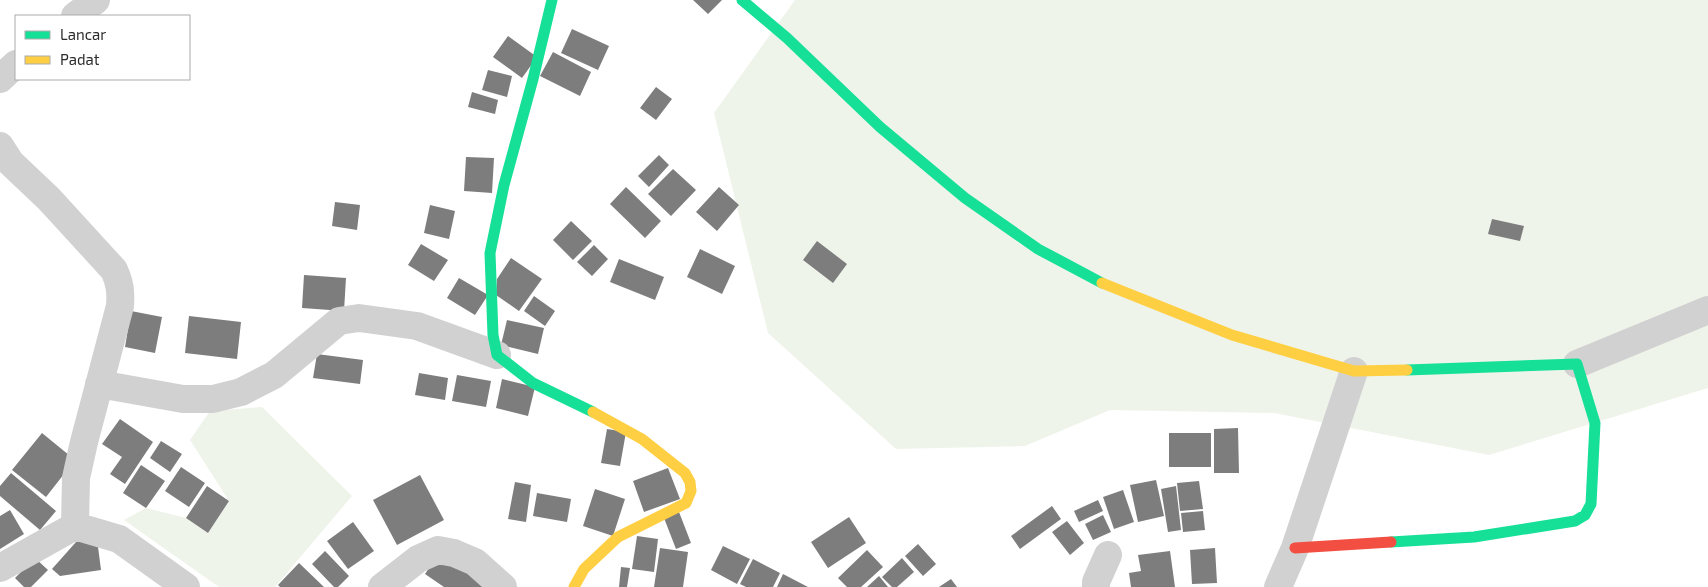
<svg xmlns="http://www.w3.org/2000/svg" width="1708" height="587" font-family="'Exo 2',sans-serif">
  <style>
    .green { fill: #eff4ea }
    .building { fill: #7d7d7d }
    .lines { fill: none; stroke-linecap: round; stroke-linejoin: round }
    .street { stroke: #d1d1d1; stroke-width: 28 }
    .fast { stroke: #16e098; stroke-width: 11 }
    .slow { stroke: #ffcf43; stroke-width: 11 }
    .jam { stroke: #f24e42; stroke-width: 11 }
  </style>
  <rect width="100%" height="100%" fill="#fff"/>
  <path class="green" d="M 795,0 L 1708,0 L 1708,388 L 1489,455 L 1274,413 L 1110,410 L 1025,446 L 896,449 L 768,333 L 714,113 Z
    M 262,407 L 352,496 L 275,587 L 219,587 L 124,520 L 146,508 L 186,518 L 208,533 L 229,501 L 190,440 L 210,411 Z"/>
  <path class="building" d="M 693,0 L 722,0 L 708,14 Z
    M 572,29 L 609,46 L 598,70 L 561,53 Z
    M 508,36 L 537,57 L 522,78 L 493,57 Z
    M 553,52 L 591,72 L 580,96 L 540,76 Z
    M 488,70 L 512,76 L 507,97 L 482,90 Z
    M 656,87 L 672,99 L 656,120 L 640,108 Z
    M 472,92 L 498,100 L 495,114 L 468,107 Z
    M 659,155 L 669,165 L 649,187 L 638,176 Z
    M 466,157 L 494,158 L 492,193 L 464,191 Z
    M 673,169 L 696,190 L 671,216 L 648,194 Z
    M 626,187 L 661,221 L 645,238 L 610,204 Z
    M 719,187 L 739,205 L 717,231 L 696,212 Z
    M 335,202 L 360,205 L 357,230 L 332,226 Z
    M 430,205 L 455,211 L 449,239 L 424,233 Z
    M 1492,219 L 1524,226 L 1520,241 L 1488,234 Z
    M 571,221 L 592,241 L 573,260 L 553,240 Z
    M 817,241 L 847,264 L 833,283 L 803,260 Z
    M 421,244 L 448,260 L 434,281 L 408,265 Z
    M 594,245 L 608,259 L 592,276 L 577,262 Z
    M 700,249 L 735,266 L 722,294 L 687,277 Z
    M 511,258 L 542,279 L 519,311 L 496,295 L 497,279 Z
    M 619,259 L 664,277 L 655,300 L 610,282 Z
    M 304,275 L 346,278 L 344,311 L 302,308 Z
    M 459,278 L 488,295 L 475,315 L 447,298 Z
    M 534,296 L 555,311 L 545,326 L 524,311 Z
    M 131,311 L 162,317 L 155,353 L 125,347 Z
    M 189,316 L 241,322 L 237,359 L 185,353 Z
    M 507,320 L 544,328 L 538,354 L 501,345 Z
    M 317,354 L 363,360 L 360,384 L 313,378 Z
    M 419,373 L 448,378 L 445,400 L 415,395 Z
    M 457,375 L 491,381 L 486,407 L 452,401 Z
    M 502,379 L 535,387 L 528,416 L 496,408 Z
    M 120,419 L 153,442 L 125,484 L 110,474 L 122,457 L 102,444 Z
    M 1238,428 L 1239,473 L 1214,473 L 1214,429 Z
    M 607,429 L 626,432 L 620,466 L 601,463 Z
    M 42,433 L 75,460 L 46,497 L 12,470 Z
    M 1169,433 L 1211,433 L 1211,467 L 1169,467 Z
    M 161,441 L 182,454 L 170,472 L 150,458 Z
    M 141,465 L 165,481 L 146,508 L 123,493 Z
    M 181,467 L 205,483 L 189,507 L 165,491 Z
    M 668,468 L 680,499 L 644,512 L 633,481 Z
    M 11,473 L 56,511 L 40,530 L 0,496 L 0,486 Z
    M 420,475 L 444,520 L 397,545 L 373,500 Z
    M 1156,480 L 1164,516 L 1138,522 L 1130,485 Z
    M 1199,481 L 1203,509 L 1180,511 L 1177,483 Z
    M 515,482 L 531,485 L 526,522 L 508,519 Z
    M 207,486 L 229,501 L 208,533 L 186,518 Z
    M 1176,486 L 1181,530 L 1168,532 L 1161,489 Z
    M 595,489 L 625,499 L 613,536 L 583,526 Z
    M 1123,490 L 1134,522 L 1114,529 L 1103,497 Z
    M 537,493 L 571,499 L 567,522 L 533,516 Z
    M 1098,500 L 1103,511 L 1079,522 L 1074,511 Z
    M 1052,506 L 1061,519 L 1020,549 L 1011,536 Z
    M 10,510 L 24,534 L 0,549 L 0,516 Z
    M 1203,511 L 1205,530 L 1183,532 L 1181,513 Z
    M 679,512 L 691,543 L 676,549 L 664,518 Z
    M 1103,515 L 1111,532 L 1093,540 L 1085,524 Z
    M 849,517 L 866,543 L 828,568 L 811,542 Z
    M 1067,521 L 1084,543 L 1070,555 L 1052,532 Z
    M 353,522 L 374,551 L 348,569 L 327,541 Z
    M 637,536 L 658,539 L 654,572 L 632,569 Z
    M 97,539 L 101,570 L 60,576 L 52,569 L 76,542 Z
    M 918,544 L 936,564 L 923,576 L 905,556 Z
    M 723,546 L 750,559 L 737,584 L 711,570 Z
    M 660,548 L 688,552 L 683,587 L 654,587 Z
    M 1215,548 L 1217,583 L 1192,584 L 1190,550 Z
    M 867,550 L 883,567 L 861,587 L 847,587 L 838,578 Z
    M 325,551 L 349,576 L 338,587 L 334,587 L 312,564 Z
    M 1170,551 L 1175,587 L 1131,587 L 1129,573 L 1141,571 L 1138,555 Z
    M 440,552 L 492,587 L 444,587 L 425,574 Z
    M 35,558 L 48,570 L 31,587 L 24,587 L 15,578 Z
    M 902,558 L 914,572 L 897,587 L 892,587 L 882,577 Z
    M 753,559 L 780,573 L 773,587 L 746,587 L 740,584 Z
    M 299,563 L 324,587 L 280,587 L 278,585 Z
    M 621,567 L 630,568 L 627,587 L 619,587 Z
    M 783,574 L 808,587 L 777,587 Z
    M 879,576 L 888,587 L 867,587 Z
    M 951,579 L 957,587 L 939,587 Z"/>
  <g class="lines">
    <path class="street" d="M 75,16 L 96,0
      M 0,79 L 16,64
      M 0,146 L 11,163 L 49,199 L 114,270 C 120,283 121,292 120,306 L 84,442 L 76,478 L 75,526
      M 1577,364 L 1708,310
      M 99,384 L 183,399 L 213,399 L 241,392 L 274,375 L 339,321 L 359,318 L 417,326 L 497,355
      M 0,568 L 75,526 L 119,539 L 186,587
      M 382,587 L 418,559 L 438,550 L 454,553 L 475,562 L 503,587
      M 1096,587 L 1096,582 L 1108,555
      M 1278,587 L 1295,548 L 1354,371"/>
    <path class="fast" d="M 552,0 L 533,79 L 504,185 L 490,253 L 493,335 L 497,355 L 533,383 L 593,412
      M 742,0 L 787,38 L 880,127 L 965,198 L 1038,249 L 1102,283
      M 1391,542 L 1474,537 L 1575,521 L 1585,515 L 1591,504 L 1595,423 L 1577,364 L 1407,370"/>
    <path class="slow" d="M 1102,283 L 1232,335 L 1354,371 L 1407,370
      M 574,587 L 584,569 L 618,537 L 686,503 L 691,491 L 690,482 L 685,473 L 642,439 L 593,412"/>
    <path class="jam" d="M 1295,548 L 1391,542"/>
  </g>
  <rect x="15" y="15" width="175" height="65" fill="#ffffff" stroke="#ababab"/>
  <rect x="25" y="31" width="25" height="8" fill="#16e098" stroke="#ababab"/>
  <text x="60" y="40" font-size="15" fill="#2c2c2c">Lancar</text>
  <rect x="25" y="56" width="25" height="8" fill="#ffcf43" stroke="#ababab"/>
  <text x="60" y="65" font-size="15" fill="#2c2c2c">Padat</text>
</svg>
